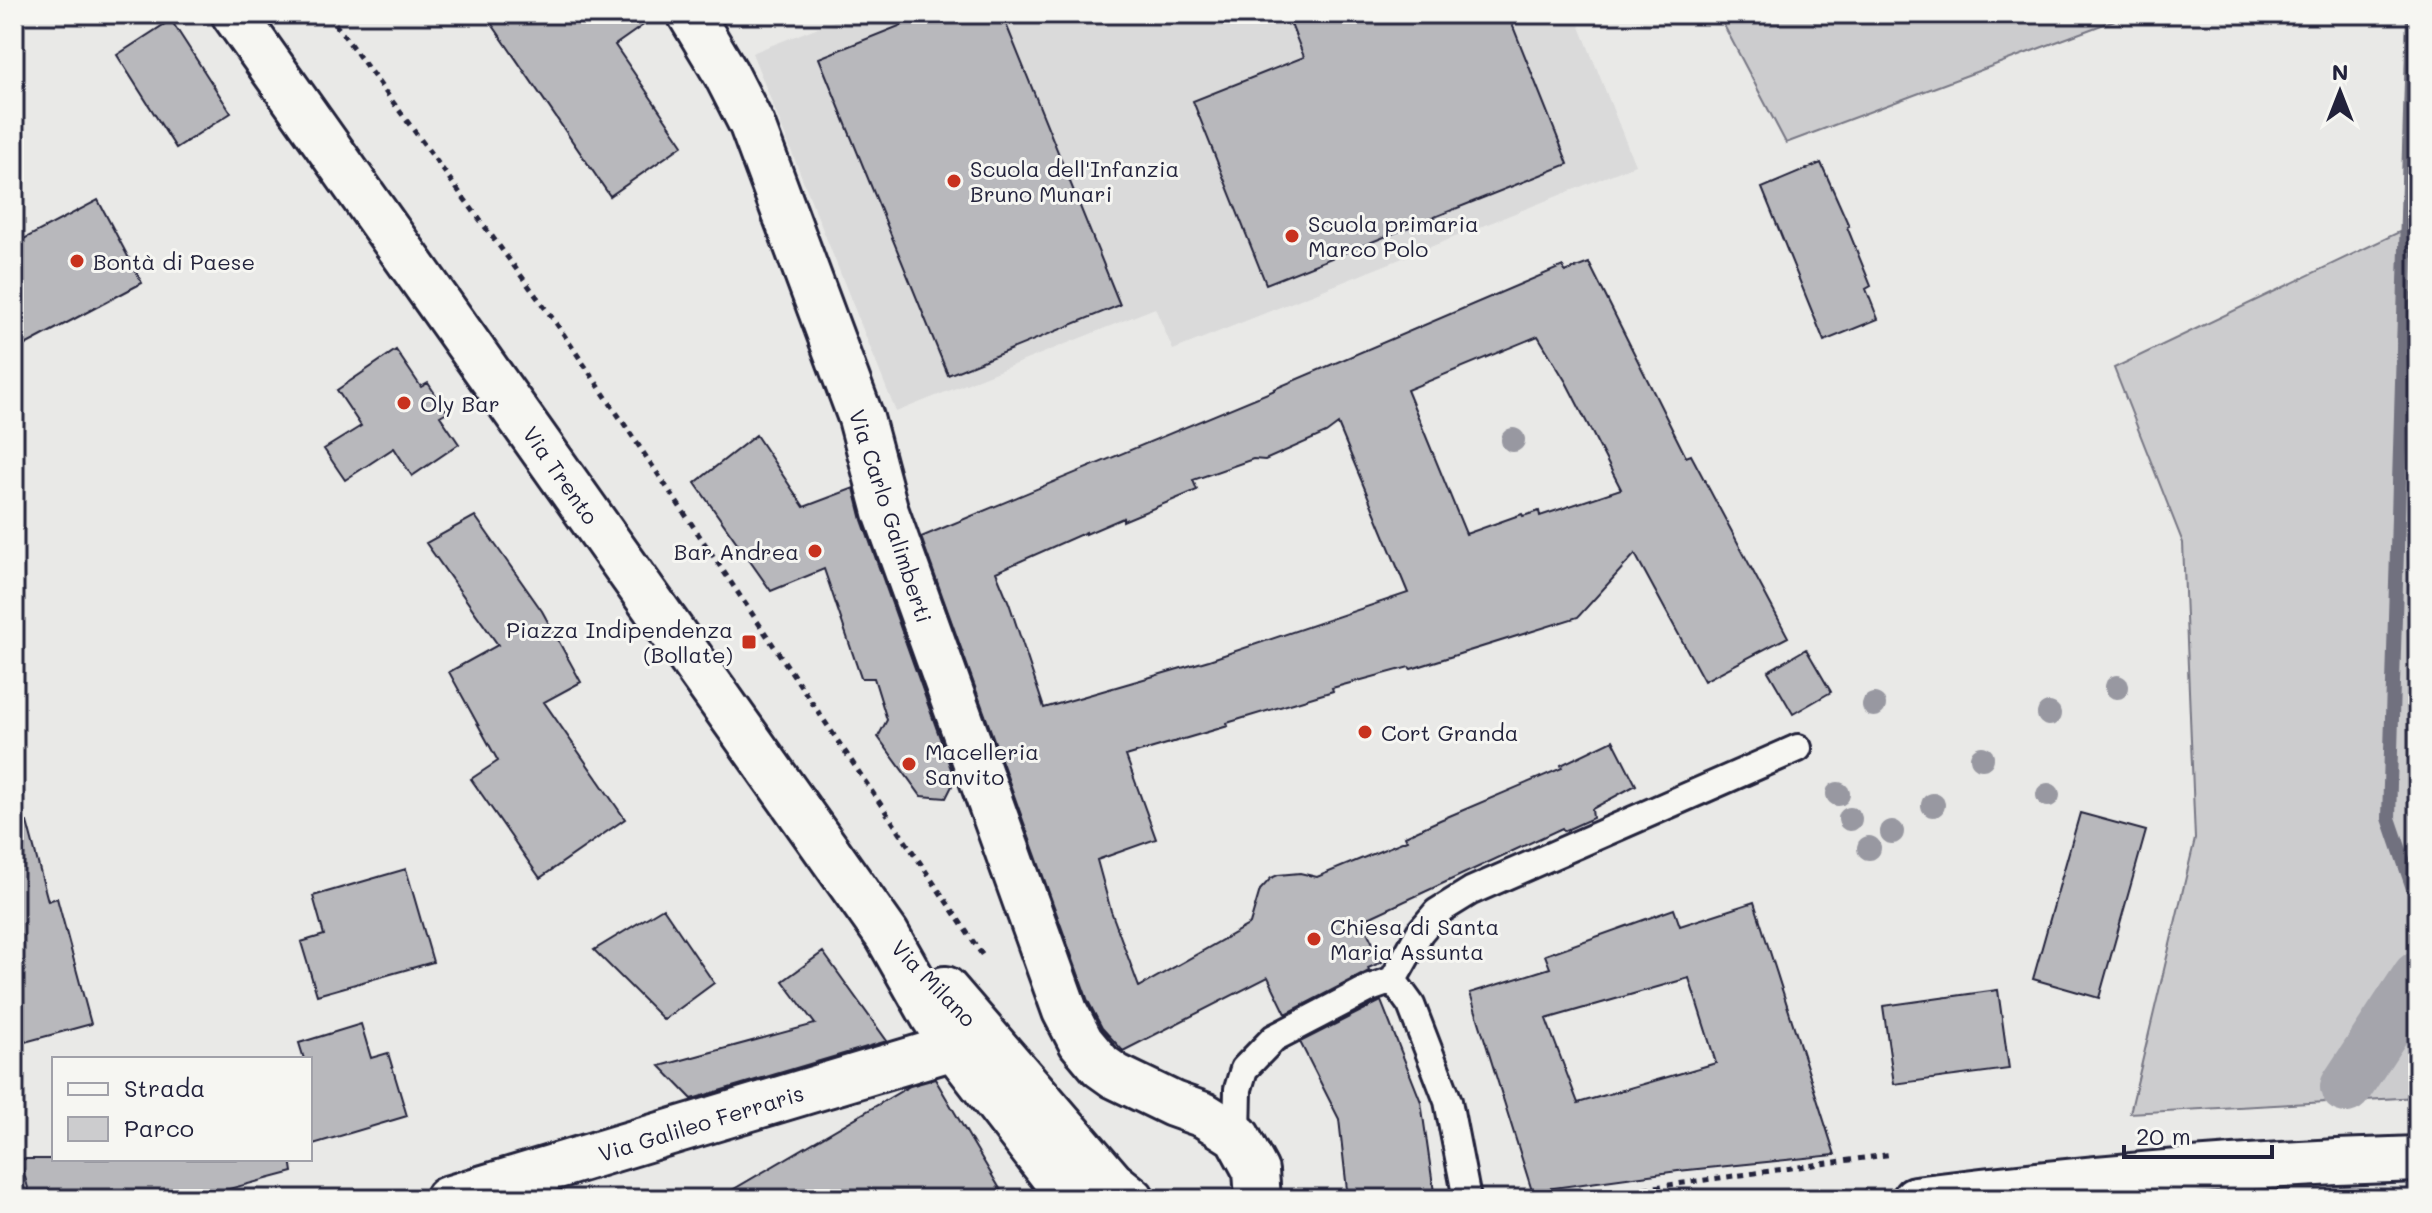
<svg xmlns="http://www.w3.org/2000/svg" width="2432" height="1213" font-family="Mali,sans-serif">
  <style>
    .built { fill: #dadada }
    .green { fill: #ccccce; stroke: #777784; stroke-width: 2 }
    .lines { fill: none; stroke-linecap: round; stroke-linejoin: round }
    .stream { stroke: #71717f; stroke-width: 14 }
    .canal { stroke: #a5a5ac; stroke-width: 52 }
    .building { fill: #b8b8bc; stroke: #22223b; stroke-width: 2; fill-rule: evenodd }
    .service-casing { stroke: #22223b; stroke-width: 32 }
    .minor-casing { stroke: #22223b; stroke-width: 50 }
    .tertiary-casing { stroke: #22223b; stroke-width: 50 }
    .path { stroke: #22223b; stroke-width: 5; stroke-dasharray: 6 6; stroke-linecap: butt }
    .service { stroke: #f6f6f2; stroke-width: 26 }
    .minor { stroke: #f6f6f2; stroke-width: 44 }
    .tertiary { stroke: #f6f6f2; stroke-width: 44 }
    .tree { fill: #9898a1 }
    .poi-dot { fill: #c8321e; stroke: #f6f6f2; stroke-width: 3 }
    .labels { text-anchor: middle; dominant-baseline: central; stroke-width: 6; stroke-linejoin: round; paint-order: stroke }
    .poi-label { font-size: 22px; fill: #22223b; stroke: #f6f6f2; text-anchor: start }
    .street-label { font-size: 22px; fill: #22223b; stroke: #f6f6f2 }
  </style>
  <rect width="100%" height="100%" fill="#e9e9e7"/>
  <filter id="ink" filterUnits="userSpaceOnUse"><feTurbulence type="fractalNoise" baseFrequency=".0125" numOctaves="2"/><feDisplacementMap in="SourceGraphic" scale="16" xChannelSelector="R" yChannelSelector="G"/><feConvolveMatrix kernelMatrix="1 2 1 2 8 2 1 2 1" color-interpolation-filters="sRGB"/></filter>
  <g filter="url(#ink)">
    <path class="built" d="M 844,14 L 1575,14 L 1635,165 L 1173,350 L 1155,308 L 896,412 L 752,53 L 844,17 Z"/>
    <path class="green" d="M 1718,14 L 2131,14 L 1786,143 Z
      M 2418,223 L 2418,1097 L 2130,1113 L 2195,839 L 2183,543 L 2114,368 Z"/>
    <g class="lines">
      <path class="stream" d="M 2413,14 L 2389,818 L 2418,903"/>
      <path class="canal" d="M 2346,1087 L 2418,977"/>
    </g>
    <path class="building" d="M 485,14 L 659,14 L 615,45 L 683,145 L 610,196 Z
      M 929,14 L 1002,14 L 1120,305 L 948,375 L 819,58 Z
      M 1287,14 L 1508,14 L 1568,164 L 1266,284 L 1193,101 L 1304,57 Z
      M 171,20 L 231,113 L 176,148 L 117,55 Z
      M 1821,163 L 1849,226 L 1847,227 L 1871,286 L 1866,289 L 1878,319 L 1824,341 L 1762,188 Z
      M 98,200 L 142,283 L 14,351 L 14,244 Z
      M 1589,263 L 1686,457 L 1691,455 L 1788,637 L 1704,681 L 1635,554 L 1578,617 L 1411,669 L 1409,667 L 1332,688 L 1333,691 L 1227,723 L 1228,726 L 1126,756 L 1156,839 L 1097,860 L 1111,911 L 1139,987 L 1250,924 L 1260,890 L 1271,878 L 1278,875 L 1300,873 L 1317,877 L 1407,840 L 1405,836 L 1440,820 L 1562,768 L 1561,765 L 1613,740 L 1636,785 L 1592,809 L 1593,818 L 1564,831 L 1562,828 L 1362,921 L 1382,962 L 1368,968 L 1369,971 L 1286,1014 L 1268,977 L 1123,1051 L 1102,1028 L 1088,1001 L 921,537 L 1275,390 L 1274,389 L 1563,266 L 1565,272 ZM 1538,336 L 1566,382 L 1621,489 L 1540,516 L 1539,511 L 1523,516 L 1522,514 L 1466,534 L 1407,390 ZM 1338,424 L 1408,593 L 1209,660 L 1044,708 L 1009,603 L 996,572 L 1086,532 L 1086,534 L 1123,518 L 1123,521 L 1197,490 L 1193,480 L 1253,459 L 1265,460 L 1326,433 Z
      M 396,350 L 421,387 L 428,383 L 447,412 L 440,416 L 459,444 L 412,476 L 394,448 L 345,480 L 324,449 L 361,426 L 337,390 Z
      M 756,435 L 804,507 L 854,488 L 862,520 L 955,780 L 946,798 L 921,796 L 878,737 L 887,720 L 874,678 L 861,678 L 824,569 L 771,591 L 695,483 Z
      M 475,516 L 542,611 L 581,682 L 544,702 L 625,819 L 540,878 L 471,779 L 498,761 L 449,672 L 498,645 L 426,543 Z
      M 1806,649 L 1831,692 L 1793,714 L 1768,671 Z
      M 2080,813 L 2146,831 L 2099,998 L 2033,979 Z
      M 27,822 L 48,901 L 57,898 L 91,1024 L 14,1045 L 14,823 Z
      M 406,869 L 433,962 L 317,995 L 301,942 L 324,935 L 313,896 Z
      M 1754,902 L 1835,1155 L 1678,1171 L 1532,1191 L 1470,993 L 1550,968 L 1545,955 L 1674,909 L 1680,926 ZM 1689,978 L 1716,1063 L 1578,1103 L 1546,1019 Z
      M 663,908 L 714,983 L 664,1020 L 594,950 Z
      M 823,952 L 887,1041 L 692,1099 L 660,1066 L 815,1024 L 783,981 Z
      M 1998,990 L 2009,1069 L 1894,1084 L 1883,1006 Z
      M 1381,1001 L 1421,1102 L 1435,1199 L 1348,1199 L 1339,1119 L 1300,1042 Z
      M 361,1024 L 371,1058 L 388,1053 L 407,1116 L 310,1145 L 310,1059 L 304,1059 L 299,1043 Z
      M 935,1079 L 1006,1199 L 717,1199 L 910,1086 Z
      M 20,1159 L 291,1159 L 293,1172 L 191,1199 L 31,1199 Z"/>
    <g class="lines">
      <defs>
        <path id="service" d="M 1393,980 L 1420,932 L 1437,912 L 1471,891 L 1798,748
          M 1237,1136 L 1238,1089 L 1244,1069 L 1274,1038 L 1370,988 L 1393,980 L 1411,1005 L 1448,1101 L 1467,1199"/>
        <path id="minor" d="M 690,14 L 726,74 L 752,125 L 861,418 L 886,512 L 1065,1011 L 1081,1042 L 1101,1066 L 1115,1076 L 1173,1104 L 1204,1115 L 1237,1136 L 1256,1171 L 1258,1199
          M 447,1199 L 954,1047
          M 1915,1199 C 2082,1178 2250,1164 2418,1159"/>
        <path id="tertiary" d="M 234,14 L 887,935 L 933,1016 L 954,1047 L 1071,1199
          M 945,989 L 1112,1183 L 1132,1199"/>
      </defs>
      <use href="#service" class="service-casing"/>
      <use href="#minor" class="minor-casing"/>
      <use href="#tertiary" class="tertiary-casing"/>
      <path class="path" d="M 328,14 L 556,323 L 985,959
        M 1178,1193 L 1185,1198 L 1210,1198
        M 1585,1199 L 1647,1188 L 1893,1154"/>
      <use href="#service" class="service"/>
      <use href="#minor" class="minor"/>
      <use href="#tertiary" class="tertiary"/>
    </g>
    <g class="tree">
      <circle cx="1513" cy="440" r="12"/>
      <circle cx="2117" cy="687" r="12"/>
      <circle cx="1874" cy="705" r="12"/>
      <circle cx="2049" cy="714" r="12"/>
      <circle cx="1982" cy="758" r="12"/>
      <circle cx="1838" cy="794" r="12"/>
      <circle cx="2048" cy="795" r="12"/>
      <circle cx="1933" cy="805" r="12"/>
      <circle cx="1850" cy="819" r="12"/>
      <circle cx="1892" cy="832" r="12"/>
      <circle cx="1869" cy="848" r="12"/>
    </g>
  </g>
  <g class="poi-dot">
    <circle cx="954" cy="181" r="8"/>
    <circle cx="1292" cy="236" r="8"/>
    <circle cx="77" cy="261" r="8"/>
    <circle cx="404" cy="403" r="8"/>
    <circle cx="815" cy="551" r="8"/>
    <rect x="741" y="634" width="16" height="16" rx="4"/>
    <circle cx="1365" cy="732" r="8"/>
    <circle cx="909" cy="764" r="8"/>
    <circle cx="1314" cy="939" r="8"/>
  </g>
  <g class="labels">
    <g class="poi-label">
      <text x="970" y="168">Scuola dell'Infanzia<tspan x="970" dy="25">Bruno Munari</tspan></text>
      <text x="1308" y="223">Scuola primaria<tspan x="1308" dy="25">Marco Polo</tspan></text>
      <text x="93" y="261">Bontà di Paese</text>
      <text x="420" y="403">Oly Bar</text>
      <text x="799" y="551" text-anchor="end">Bar Andrea</text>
      <text x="733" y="629" text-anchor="end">Piazza Indipendenza<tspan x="733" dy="25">(Bollate)</tspan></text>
      <text x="1381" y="732">Cort Granda</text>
      <text x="925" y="751">Macelleria<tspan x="925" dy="25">Sanvito</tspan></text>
      <text x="1330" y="926">Chiesa di Santa<tspan x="1330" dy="25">Maria Assunta</tspan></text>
    </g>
    <g class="street-label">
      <text transform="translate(561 475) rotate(55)">Via Trento</text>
      <text transform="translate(891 516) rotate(72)">Via Carlo Galimberti</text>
      <text transform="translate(934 983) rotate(46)">Via Milano</text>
      <text transform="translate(701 1123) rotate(-17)">Via Galileo Ferraris</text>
    </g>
  </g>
  <rect width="2432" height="1213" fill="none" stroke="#f6f6f2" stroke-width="48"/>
  <rect x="24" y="24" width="2384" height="1165" fill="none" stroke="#22223b" stroke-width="3" filter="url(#ink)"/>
  <rect x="52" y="1057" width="260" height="104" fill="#f6f6f2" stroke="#a1a1a9" stroke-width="2"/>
  <rect x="68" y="1083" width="40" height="12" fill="#f6f6f2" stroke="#a1a1a9" stroke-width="2"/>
  <text x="124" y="1097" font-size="24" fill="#22223b">Strada</text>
  <rect x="68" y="1117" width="40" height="24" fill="#ccccce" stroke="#a1a1a9" stroke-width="2"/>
  <text x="124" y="1137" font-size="24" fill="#22223b">Parco</text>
  <g transform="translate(2340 92)" stroke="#f6f6f2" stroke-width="6" paint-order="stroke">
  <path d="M0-6L14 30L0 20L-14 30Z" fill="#22223b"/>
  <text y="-12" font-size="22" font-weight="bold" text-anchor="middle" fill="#22223b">N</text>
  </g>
  <path d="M2124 1145v12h148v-12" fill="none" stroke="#22223b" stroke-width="4"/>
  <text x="2136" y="1145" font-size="24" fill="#22223b" stroke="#f6f6f2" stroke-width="6" paint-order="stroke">20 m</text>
</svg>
